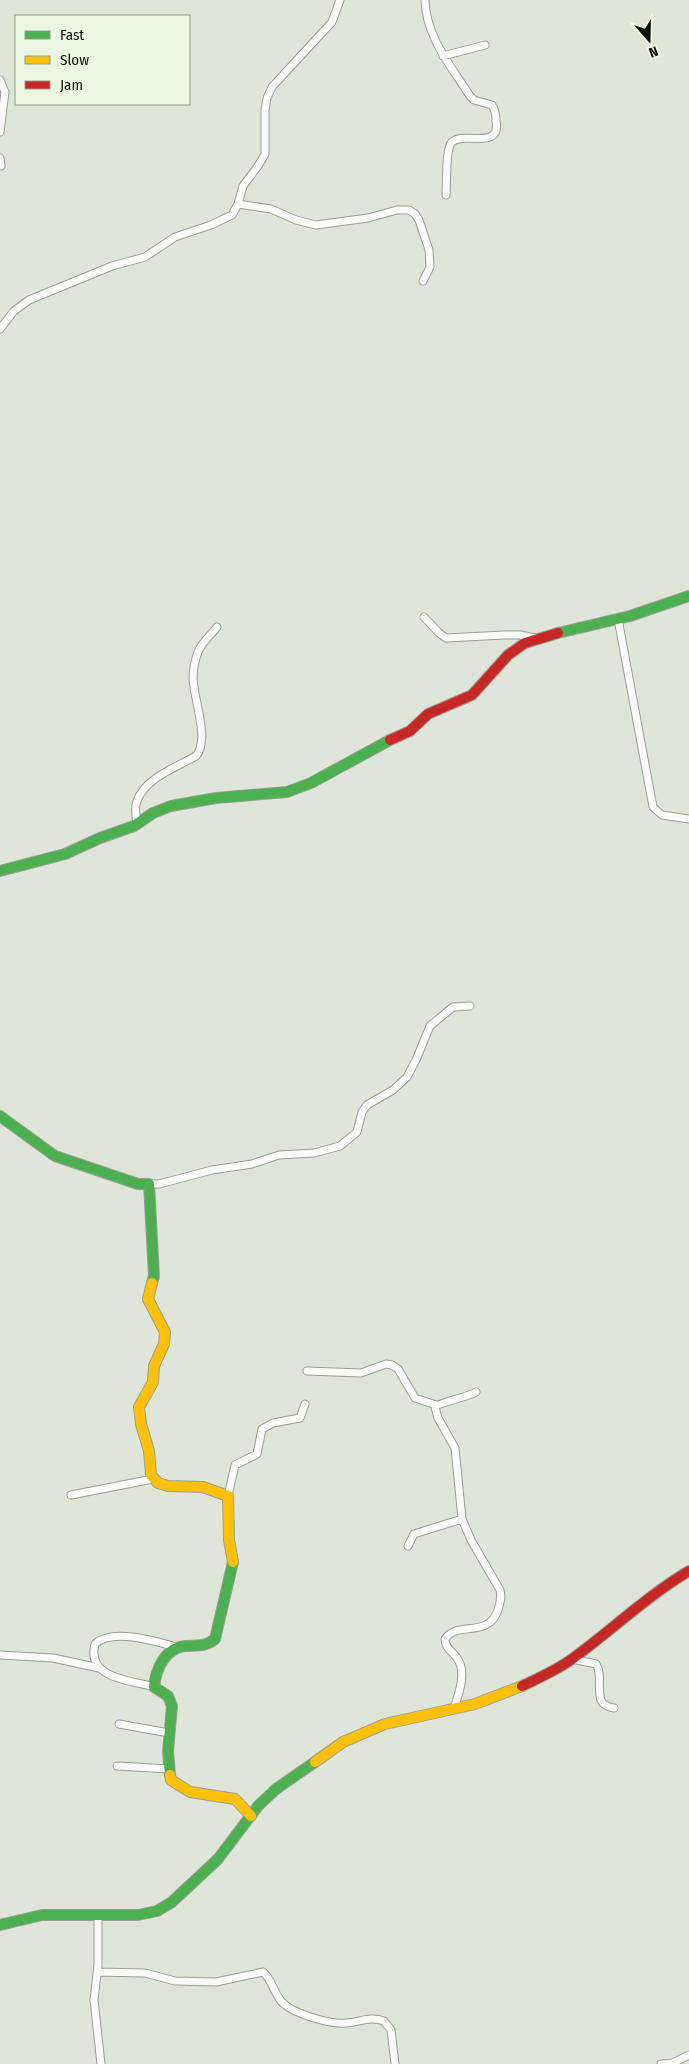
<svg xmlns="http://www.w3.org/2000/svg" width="689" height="2064" font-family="'Fira Sans Condensed',sans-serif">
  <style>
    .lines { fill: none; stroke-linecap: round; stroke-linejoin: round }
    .street-casing { stroke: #9a9f95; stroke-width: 9 }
    .fast-casing { stroke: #9a9f95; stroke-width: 12 }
    .slow-casing { stroke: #9a9f95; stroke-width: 12 }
    .jam-casing { stroke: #9a9f95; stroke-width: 12 }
    .street { stroke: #fafbf9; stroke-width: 7 }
    .fast { stroke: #4caf50; stroke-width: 10 }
    .slow { stroke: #ffc107; stroke-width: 10 }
    .jam { stroke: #c62828; stroke-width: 10 }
  </style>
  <rect width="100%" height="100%" fill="#dfe5d9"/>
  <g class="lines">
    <defs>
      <path id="street" d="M 425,0 C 426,37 451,66 470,96 L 474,100 L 492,105 C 495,110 496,115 496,120 C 502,151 464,131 452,142 C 445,149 447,184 446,195
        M 443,56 L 485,45
        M 0,80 L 5,92 L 0,132
        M 0,158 L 1,166
        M 238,204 L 271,209 L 296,220 L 316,225 L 368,218 L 397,210 L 409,210 L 415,214 L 419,220 L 429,250 L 430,267 L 423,281
        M 0,329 L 14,311 L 29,300 L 112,266 L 145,257 L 175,237 L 211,225 L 232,215 L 238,204 L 243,186 L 258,166 L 265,154 L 265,110 L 267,98 L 272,87 L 332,22 L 340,0
        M 424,617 L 439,633 L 446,638 L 504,635 L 520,635 L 535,638
        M 618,619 L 653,807 L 662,815 L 689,819
        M 137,824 C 136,817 134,808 137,801 C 145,778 177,767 196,756 C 209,742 196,704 194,687 C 192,676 194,663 198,652 C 201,643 211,635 217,627
        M 149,1184 L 159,1184 L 212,1170 L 252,1164 L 279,1155 L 314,1153 L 340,1146 L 357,1132 L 362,1112 L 367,1105 L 393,1090 L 407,1077 L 416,1060 L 430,1026 L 453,1007 L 470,1006
        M 307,1371 L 361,1373 L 386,1364 L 392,1365 L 398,1369 L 415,1398 L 436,1405
        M 71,1495 L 153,1479
        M 228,1496 L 235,1465 L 257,1454 L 262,1429 L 273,1423 L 300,1418 L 305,1404
        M 408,1546 L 414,1534 L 462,1519
        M 0,1655 L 53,1658 L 99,1668
        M 572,1659 L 596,1664 C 606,1679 589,1705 614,1708
        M 154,1687 C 131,1680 86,1679 95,1644 C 112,1628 155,1641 176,1647
        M 454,1708 C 459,1694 467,1671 457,1658 C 452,1651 445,1648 445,1639 C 458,1620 488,1639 498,1610 C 500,1603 502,1598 500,1590 L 471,1540 L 462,1519 L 455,1448 L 438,1418 L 435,1407 C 439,1402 466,1398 476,1392
        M 119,1724 L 169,1733
        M 117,1766 L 169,1769
        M 98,1914 L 98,1965 L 94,2000 L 101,2064
        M 97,1972 L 145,1973 L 175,1981 L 216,1982 L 263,1972 C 273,1980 274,1996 284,2004 C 295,2014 332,2025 346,2023 C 361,2022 370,2016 384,2021 L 391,2030 L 395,2064
        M 661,2064 L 673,2063 L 689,2055"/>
      <path id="fast" d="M 558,633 L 630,616 L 689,596
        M 0,871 L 65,854 L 100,838 L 134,826 L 153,813 L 171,806 L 216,798 L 287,792 L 311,783 L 390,740
        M 0,1116 L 55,1156 L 138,1184 L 149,1184 L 154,1276 L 152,1283
        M 170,1775 L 168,1751 L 172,1706 L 168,1696 L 154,1687 C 156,1669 165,1648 185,1646 C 197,1645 205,1647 215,1639 L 233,1562
        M 0,1925 L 42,1915 L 138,1915 L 157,1911 L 172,1902 L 218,1859 L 258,1806 L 276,1789 L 315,1762"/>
      <path id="slow" d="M 152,1283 L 148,1299 L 165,1332 L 164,1344 L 154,1366 L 153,1382 L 139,1407 L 141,1424 L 149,1451 L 151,1475 L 158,1483 L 168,1486 L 203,1487 L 228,1496 L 229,1540 L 233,1562
        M 315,1762 L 343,1742 L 385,1724 L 475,1704 L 522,1686
        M 170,1775 L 171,1780 L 190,1792 L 235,1799 L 251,1816"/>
      <path id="jam" d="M 390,740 L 410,731 L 428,714 L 472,695 L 508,655 L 525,643 L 558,633
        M 522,1686 C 539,1678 557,1670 572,1659 C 612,1630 647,1596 689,1571"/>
    </defs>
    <use href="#street" class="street-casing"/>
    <use href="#fast" class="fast-casing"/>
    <use href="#slow" class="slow-casing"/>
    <use href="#jam" class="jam-casing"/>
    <use href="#street" class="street"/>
    <use href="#fast" class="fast"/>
    <use href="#slow" class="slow"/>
    <use href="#jam" class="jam"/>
  </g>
  <rect x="15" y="15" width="175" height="90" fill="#ebf7e1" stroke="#929b8b"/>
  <rect x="25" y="31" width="25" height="8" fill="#4caf50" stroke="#929b8b"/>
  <text x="60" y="40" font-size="15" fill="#0d110a">Fast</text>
  <rect x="25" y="56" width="25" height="8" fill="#ffc107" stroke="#929b8b"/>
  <text x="60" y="65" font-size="15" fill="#0d110a">Slow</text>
  <rect x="25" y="81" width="25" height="8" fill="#c62828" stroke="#929b8b"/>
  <text x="60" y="90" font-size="15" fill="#0d110a">Jam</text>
  <g transform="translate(649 40) rotate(160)" stroke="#ebf7e1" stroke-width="4" paint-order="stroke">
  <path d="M0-4L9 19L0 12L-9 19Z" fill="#0d110a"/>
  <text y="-8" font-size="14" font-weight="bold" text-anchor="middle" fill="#0d110a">N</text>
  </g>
</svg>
